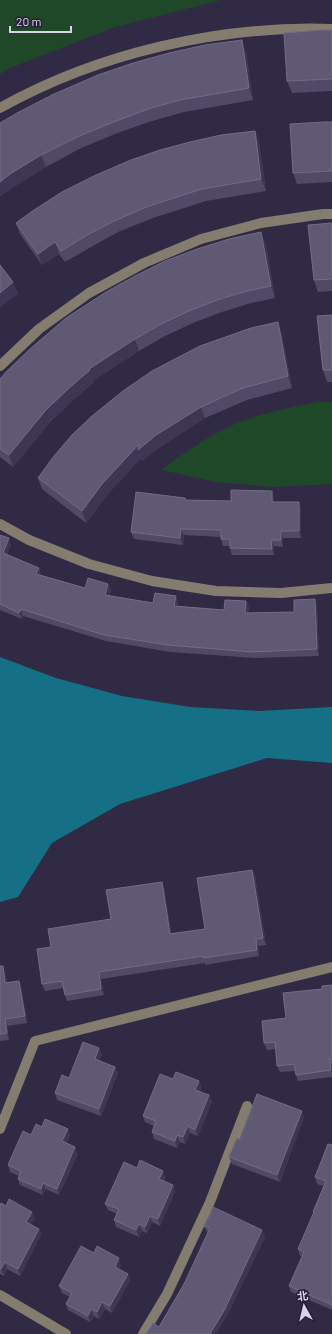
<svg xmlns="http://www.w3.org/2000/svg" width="332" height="1334" font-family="Barlow,'Noto Sans SC',sans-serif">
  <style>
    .green { fill: #1e4828 }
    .water { fill: #156f85 }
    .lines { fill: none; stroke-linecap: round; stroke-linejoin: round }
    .minor { stroke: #847c6e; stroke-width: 10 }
    .wall { fill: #514a67 }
    .shaded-wall { fill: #3e3753 }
    .building { fill: #5f5974; stroke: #726c86 }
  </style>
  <rect width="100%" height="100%" fill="#312a45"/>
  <path class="green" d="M 0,0 L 221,0 L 115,27 L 10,68 L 0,74 Z
    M 318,402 L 332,402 L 332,484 L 272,487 L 216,482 L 161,470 C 184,453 208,436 235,424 C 261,413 290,408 318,402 Z"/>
  <path class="water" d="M 0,657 L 56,678 L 122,696 L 190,707 L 259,711 L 332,707 L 332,763 L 267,758 L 120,804 L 52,843 L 18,897 L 0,902 Z"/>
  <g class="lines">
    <path class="minor" d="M 0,108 C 98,53 220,25 332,29
      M 0,366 L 39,329 L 89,293 L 144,263 L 201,239 L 261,223 L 323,214 L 332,214
      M 0,524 L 29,540 L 89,564 L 152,581 L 216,591 L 281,593 L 332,588
      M 0,1129 L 35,1041 L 332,967
      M 0,1295 L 66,1334
      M 143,1334 L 167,1294 L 210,1202 L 247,1106"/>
  </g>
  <path class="wall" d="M 332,30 L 332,91 L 292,93 L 287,81 Z
    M 246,52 L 253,100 L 184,112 L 152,121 L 120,132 L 81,148 L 46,167 L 15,186 L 0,196 L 0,123 Z
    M 332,122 L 332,182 L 297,184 L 293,173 Z
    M 255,131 L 259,142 L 266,191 L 206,201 L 153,218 L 118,232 L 91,247 L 65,262 L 59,254 L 42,265 L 20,234 L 16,223 Z
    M 332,223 L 332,291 L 318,292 L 314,280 Z
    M 266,244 L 275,298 L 251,303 L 222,312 L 193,323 L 165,336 L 139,351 L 94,380 L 94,382 L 72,401 L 51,421 L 13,467 L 0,457 L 0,379 Z
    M 332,315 L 332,382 L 327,382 L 323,370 Z
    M 282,334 L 292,388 L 247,400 L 205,418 L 160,447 L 142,461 L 141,458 L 107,495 L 86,523 L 42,489 L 38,478 Z
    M 272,491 L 274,497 L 274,502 L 299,502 L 301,509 L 301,538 L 283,538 L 283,547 L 274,546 L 274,555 L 232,555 L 230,548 L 230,546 L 223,546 L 221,539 L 221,537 L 184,535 L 183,545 L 134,539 L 131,532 L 186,500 L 231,501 Z
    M 0,535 L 11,545 L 7,554 L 39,568 L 41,575 L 85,588 L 108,584 L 111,591 L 109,596 L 153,603 L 178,603 L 177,606 L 224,610 L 246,601 L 249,608 L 248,613 L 294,612 L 317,606 L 319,656 L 255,658 L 170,652 L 106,641 L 23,616 L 22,619 L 0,610 Z
    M 252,870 L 255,876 L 266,945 L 258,946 L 259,956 L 205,965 L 205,963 L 101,979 L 104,995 L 67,1001 L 65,995 L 63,988 L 45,991 L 42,984 L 51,947 L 111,919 L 164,888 L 171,933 L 205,929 Z
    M 0,966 L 5,972 L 7,983 L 19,981 L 21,987 L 27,1023 L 7,1026 L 9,1040 L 0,1041 Z
    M 332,985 L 332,1077 L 298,1081 L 296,1075 L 295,1071 L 280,1072 L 277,1066 L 276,1049 L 267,1050 L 264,1043 L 286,1018 L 322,989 Z
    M 99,1048 L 102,1054 L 99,1061 L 115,1067 L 118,1073 L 101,1116 L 57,1100 L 55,1093 L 69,1078 Z
    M 173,1079 L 199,1081 L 201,1087 L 200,1092 L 209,1095 L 212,1102 L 198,1136 L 190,1133 L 185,1144 L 180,1142 L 177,1148 L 154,1139 L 152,1132 L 154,1126 L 145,1122 L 143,1116 Z
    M 304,1117 L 280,1182 L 232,1164 L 229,1157 L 240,1140 Z
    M 42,1127 L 70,1135 L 67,1143 L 78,1154 L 59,1195 L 46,1189 L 43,1195 L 20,1185 L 18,1179 L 19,1176 L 10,1172 L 8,1165 L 31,1135 Z
    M 332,1145 L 332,1310 L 291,1292 L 289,1286 L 302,1256 L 300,1256 L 298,1249 L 314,1213 L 313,1212 L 324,1186 L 317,1184 L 315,1177 Z
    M 137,1168 L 165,1177 L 164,1181 L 173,1185 L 175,1192 L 160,1226 L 152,1222 L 147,1233 L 142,1231 L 139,1237 L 116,1227 L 114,1220 L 117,1214 L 108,1210 L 105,1204 Z
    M 0,1205 L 6,1206 L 35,1218 L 31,1225 L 39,1229 L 41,1235 L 20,1276 L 7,1269 L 4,1276 L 0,1274 Z
    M 204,1226 L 265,1237 L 227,1316 L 159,1327 L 184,1284 L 208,1233 L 207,1232 Z
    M 94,1253 L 121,1265 L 119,1269 L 128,1274 L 130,1280 L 112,1313 L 105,1309 L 99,1319 L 94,1316 L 90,1322 L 68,1310 L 66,1304 L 70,1297 L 62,1293 L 59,1286 Z"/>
  <path class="shaded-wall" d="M 242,40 L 246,52 L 253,100 L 249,88 Z
    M 255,131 L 259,142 L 266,191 L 261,179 Z
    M 41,155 L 46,167 L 15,186 L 0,196 L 0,182 L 10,174 Z
    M 261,232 L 266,244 L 275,298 L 271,286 Z
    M 55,242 L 59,254 L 42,265 L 38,254 Z
    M 13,282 L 18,294 L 0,307 L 0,293 Z
    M 278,322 L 282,334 L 292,388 L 288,376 Z
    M 135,339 L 139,351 L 94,380 L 94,382 L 72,401 L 51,421 L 13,467 L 9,455 L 46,410 L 89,369 Z
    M 201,407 L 205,418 L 160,447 L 142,461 L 141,458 L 107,495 L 86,523 L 82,511 L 102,484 L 139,444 L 156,435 Z
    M 272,491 L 274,497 L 274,509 L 272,502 Z
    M 299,502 L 301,509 L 301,538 L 299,531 Z
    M 181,529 L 184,535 L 183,545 L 180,538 Z
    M 281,531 L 283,538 L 283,547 L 281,540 Z
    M 9,538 L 11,545 L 5,559 L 3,553 Z
    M 271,540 L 274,546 L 274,555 L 272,549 Z
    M 39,568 L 41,575 L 39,580 L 36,574 Z
    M 108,584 L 111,591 L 107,601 L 105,595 Z
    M 176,596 L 178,603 L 176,612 L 174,606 Z
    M 315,599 L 317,606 L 319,656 L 317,649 Z
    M 246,601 L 249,608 L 248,619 L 245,613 Z
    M 21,609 L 23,616 L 22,619 L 19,613 Z
    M 252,870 L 255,876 L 266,945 L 263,938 Z
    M 162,882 L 164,888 L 172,940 L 170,934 Z
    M 256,939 L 258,946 L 259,956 L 257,950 Z
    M 3,966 L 5,972 L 8,990 L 5,983 Z
    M 99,972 L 101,979 L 104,995 L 101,989 Z
    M 19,981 L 21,987 L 27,1023 L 25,1016 Z
    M 5,1019 L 7,1026 L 9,1040 L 7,1033 Z
    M 99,1048 L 102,1054 L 97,1066 L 95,1059 Z
    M 330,1059 L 332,1065 L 332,1073 L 331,1070 Z
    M 115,1067 L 118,1073 L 101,1116 L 99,1109 Z
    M 199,1081 L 201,1087 L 198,1096 L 195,1090 Z
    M 209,1095 L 212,1102 L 198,1136 L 195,1130 Z
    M 302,1111 L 304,1117 L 280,1182 L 277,1175 Z
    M 188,1126 L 190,1133 L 185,1144 L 183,1137 Z
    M 68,1129 L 70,1135 L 65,1148 L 62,1141 Z
    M 177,1135 L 180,1142 L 177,1148 L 175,1141 Z
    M 75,1147 L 78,1154 L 59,1195 L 57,1189 Z
    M 163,1171 L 165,1177 L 161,1186 L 159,1179 Z
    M 43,1183 L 46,1189 L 43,1195 L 41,1189 Z
    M 173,1185 L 175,1192 L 160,1226 L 158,1219 Z
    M 32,1212 L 35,1218 L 29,1229 L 26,1222 Z
    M 150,1216 L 152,1222 L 147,1233 L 145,1227 Z
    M 139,1224 L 142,1231 L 139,1237 L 136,1230 Z
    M 39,1229 L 41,1235 L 20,1276 L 18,1269 Z
    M 262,1230 L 265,1237 L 227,1316 L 216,1334 L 210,1334 Z
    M 119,1258 L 121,1265 L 117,1273 L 115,1267 Z
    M 5,1262 L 7,1269 L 4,1276 L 1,1269 Z
    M 128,1274 L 130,1280 L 112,1313 L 110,1306 Z
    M 102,1302 L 105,1309 L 99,1319 L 97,1312 Z
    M 91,1309 L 94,1316 L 90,1322 L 88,1316 Z"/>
  <path class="building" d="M 321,30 L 332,30 L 332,79 L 287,81 L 284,33 Z
    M 242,40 L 249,88 L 180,100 L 148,109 L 116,121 L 77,137 L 41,155 L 10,174 L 0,182 L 0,123 L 17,113 L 54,94 L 98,75 L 133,63 L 169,53 L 205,45 Z
    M 324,122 L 332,122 L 332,171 L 293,173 L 290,124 Z
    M 255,131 L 261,179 L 202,189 L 149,206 L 114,221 L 87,235 L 61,251 L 55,242 L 38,254 L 16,223 L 34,210 L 62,192 L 96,175 L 131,160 L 160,150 L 190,142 L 221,135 Z
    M 332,223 L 332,279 L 314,280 L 308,225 Z
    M 261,232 L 271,286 L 247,291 L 217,300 L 189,311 L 161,324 L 135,339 L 89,369 L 90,370 L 68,389 L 46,410 L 9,455 L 0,449 L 0,379 L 7,371 L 30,349 L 66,318 L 106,292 L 135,276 L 165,261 L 197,249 L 229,239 Z
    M 0,265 L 13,282 L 0,293 Z
    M 332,315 L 332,370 L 323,370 L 317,316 Z
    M 278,322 L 288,376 L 243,388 L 201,407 L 156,435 L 138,450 L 139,444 L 102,484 L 82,511 L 38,478 L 54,456 L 72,435 L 92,416 L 123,391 L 152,371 L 200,346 L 251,328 Z
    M 231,490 L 272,491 L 272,502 L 299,502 L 299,531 L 281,531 L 281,540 L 271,540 L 272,549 L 230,548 L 230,539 L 221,539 L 221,530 L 181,529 L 180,538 L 131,532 L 136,492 L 185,498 L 185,500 L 231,501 Z
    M 0,535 L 9,538 L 3,553 L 39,568 L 36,574 L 85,588 L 88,578 L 108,584 L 105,595 L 153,603 L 155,593 L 176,596 L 174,606 L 224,610 L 225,600 L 246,601 L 245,613 L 294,612 L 294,600 L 315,599 L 317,649 L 252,652 L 168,645 L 104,635 L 21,609 L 19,613 L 0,604 Z
    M 252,870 L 263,938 L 256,939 L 257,950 L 203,958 L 203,956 L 99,972 L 101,989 L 65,995 L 62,981 L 42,984 L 37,949 L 51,947 L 48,929 L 111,919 L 106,890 L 162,882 L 170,934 L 205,929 L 197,878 Z
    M 0,966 L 3,966 L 5,983 L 19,981 L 25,1016 L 5,1019 L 7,1033 L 0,1034 Z
    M 332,985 L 332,1059 L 330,1059 L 331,1070 L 296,1075 L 294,1064 L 277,1066 L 275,1042 L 264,1043 L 262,1021 L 286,1018 L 283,993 L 322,989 L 322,986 Z
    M 83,1042 L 99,1048 L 95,1059 L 115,1067 L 99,1109 L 55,1093 L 62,1075 L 69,1078 Z
    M 176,1072 L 199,1081 L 195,1090 L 209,1095 L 195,1130 L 188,1126 L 183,1137 L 177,1135 L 175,1141 L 152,1132 L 156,1121 L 143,1116 L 160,1074 L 173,1079 Z
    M 257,1094 L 302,1111 L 277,1175 L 229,1157 L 237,1138 L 240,1140 Z
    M 45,1119 L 68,1129 L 62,1141 L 75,1147 L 57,1189 L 43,1183 L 41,1189 L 18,1179 L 21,1171 L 8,1165 L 23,1131 L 31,1135 L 36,1124 L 42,1127 Z
    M 328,1144 L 332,1145 L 332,1305 L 289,1286 L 304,1252 L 298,1249 L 314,1212 L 313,1212 L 326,1181 L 315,1177 Z
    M 140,1160 L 163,1171 L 159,1179 L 173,1185 L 158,1219 L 150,1216 L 145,1227 L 139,1224 L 136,1230 L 114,1220 L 119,1209 L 105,1204 L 124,1162 L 137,1168 Z
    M 9,1199 L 32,1212 L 26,1222 L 39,1229 L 18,1269 L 5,1262 L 1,1269 L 0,1269 L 0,1205 L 1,1203 L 6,1206 Z
    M 213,1207 L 262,1230 L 225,1309 L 210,1334 L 146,1334 L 153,1323 L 159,1327 L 184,1284 L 210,1228 L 204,1226 Z
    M 81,1246 L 94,1253 L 97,1246 L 119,1258 L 115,1267 L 128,1274 L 110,1306 L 102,1302 L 97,1312 L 91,1309 L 88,1316 L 66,1304 L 72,1293 L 59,1286 Z"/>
  <g transform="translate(304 1306) rotate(352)" stroke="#27203b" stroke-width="3" paint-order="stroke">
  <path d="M0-3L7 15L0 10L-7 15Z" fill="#d7d4e6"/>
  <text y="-6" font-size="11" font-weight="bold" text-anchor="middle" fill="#d7d4e6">北</text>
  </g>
  <path d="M10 26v6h61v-6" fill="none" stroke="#d7d4e6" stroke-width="2"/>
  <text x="16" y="26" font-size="12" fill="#d7d4e6" stroke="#27203b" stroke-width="3" paint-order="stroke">20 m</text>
</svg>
